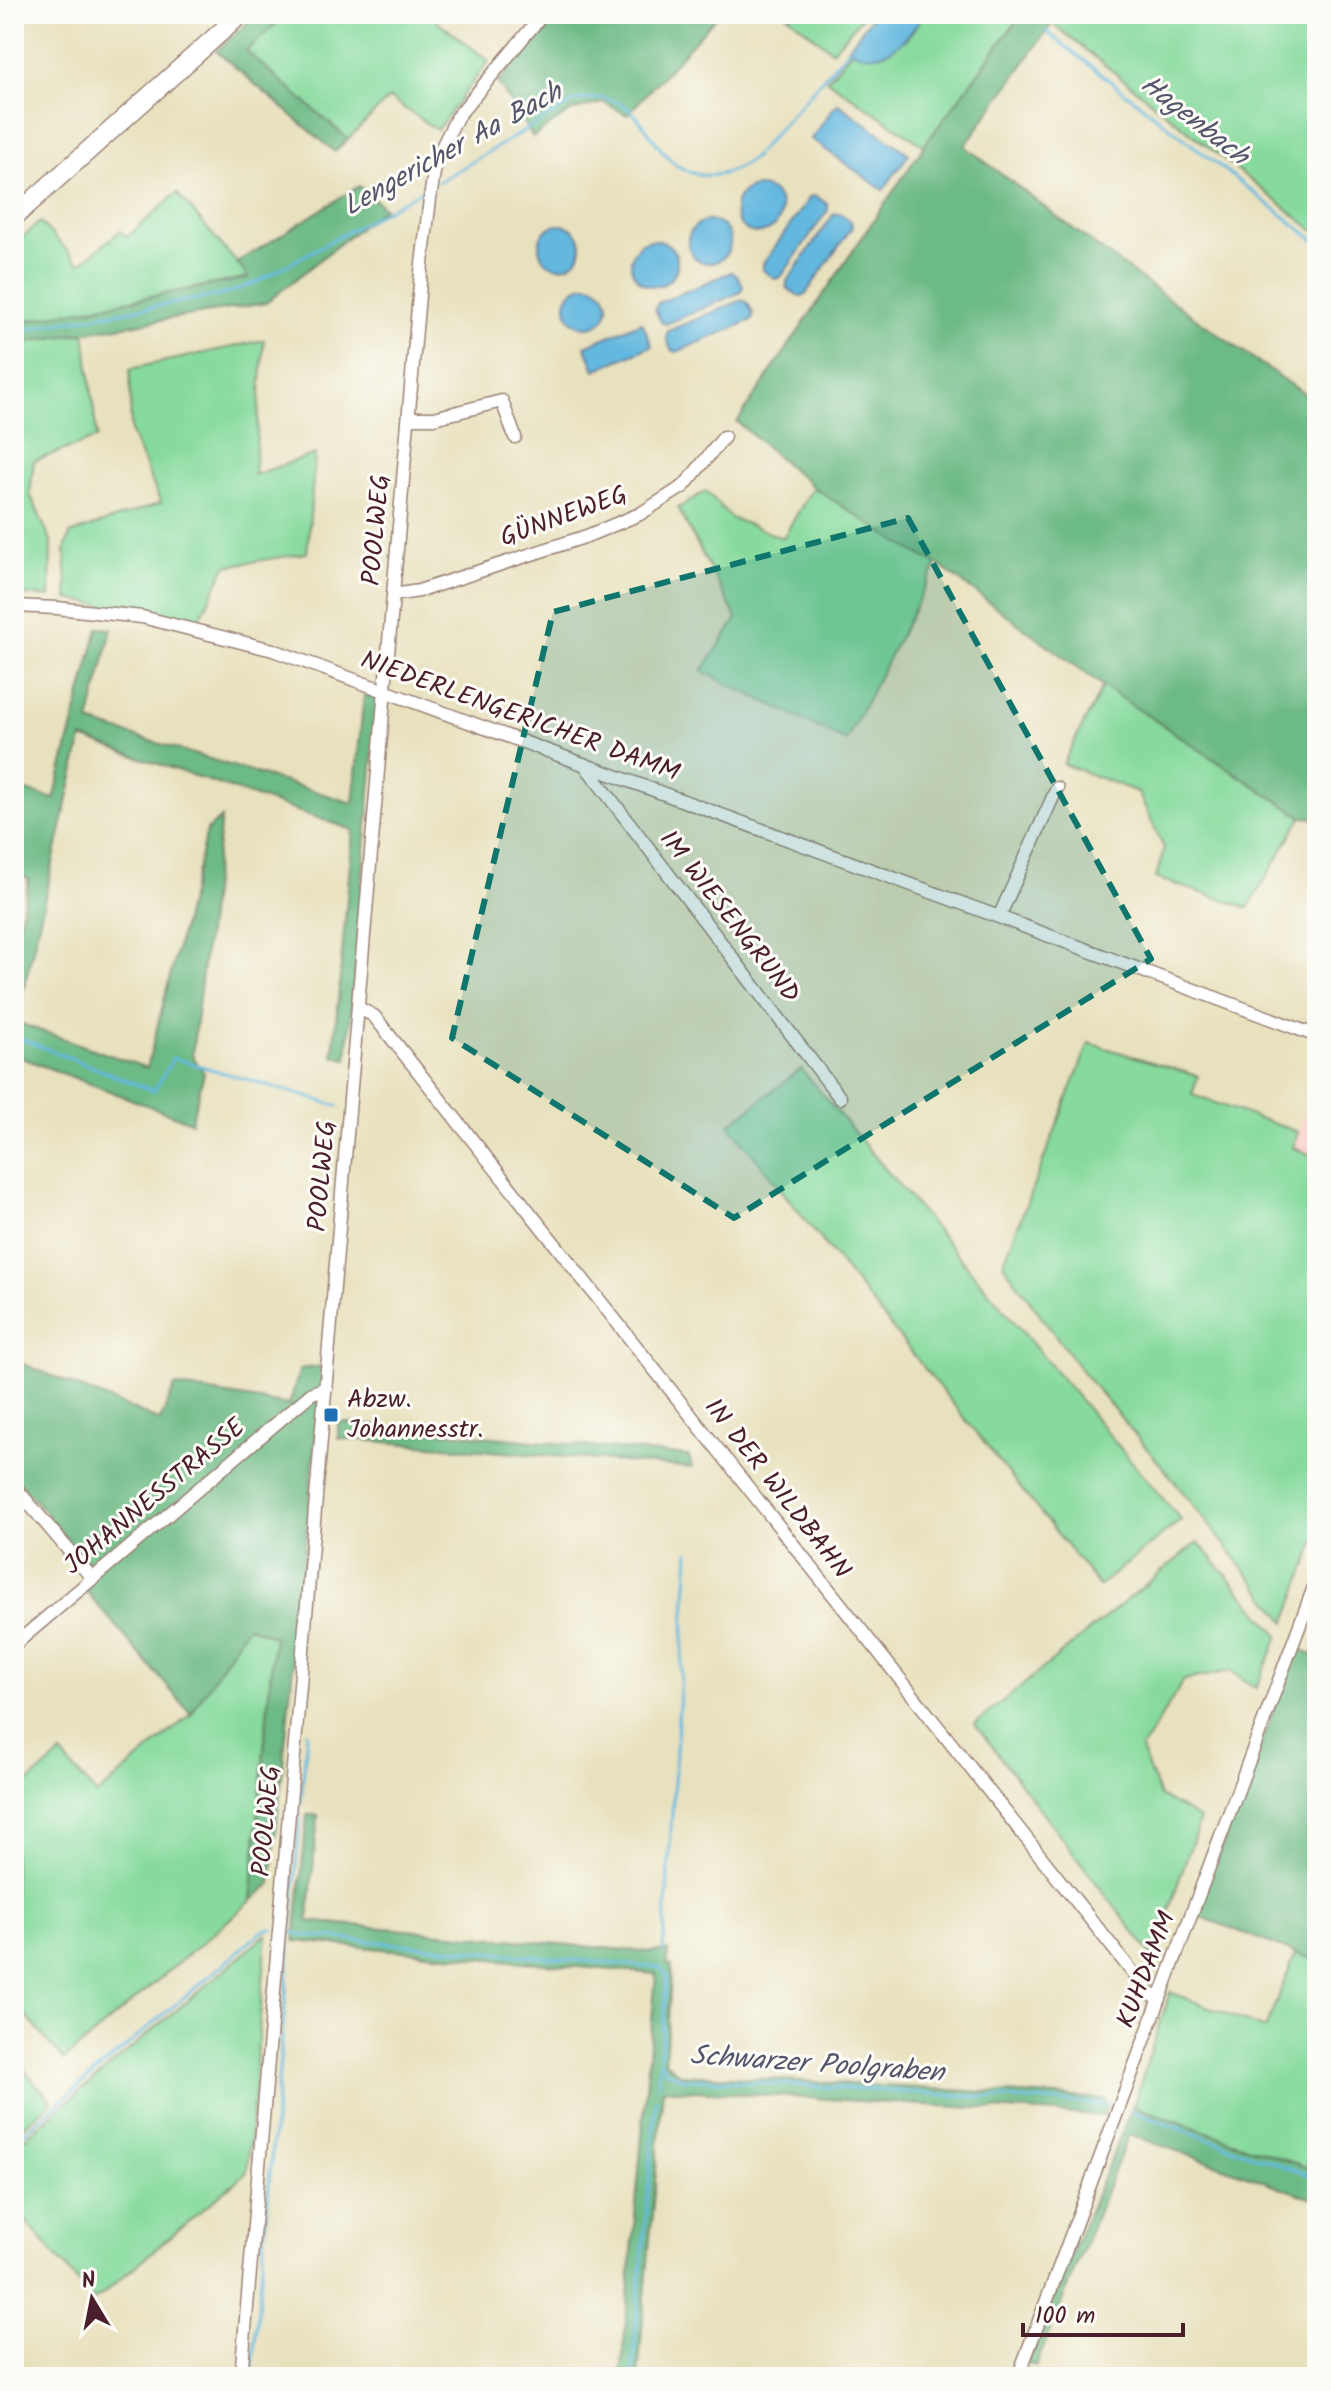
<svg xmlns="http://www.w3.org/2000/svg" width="1331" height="2391" font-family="Kalam,sans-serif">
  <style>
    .built { fill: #f7d1c8 }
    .green { fill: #86da9d; stroke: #687c64; stroke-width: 2 }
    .forest { fill: #6cba84; stroke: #5b6c58; stroke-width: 2 }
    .water { fill: #63b8df; stroke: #566c85; stroke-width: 2 }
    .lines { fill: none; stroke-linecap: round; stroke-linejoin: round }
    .stream { stroke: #63b8df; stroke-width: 3 }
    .street-casing { stroke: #998074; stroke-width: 15 }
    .secondary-casing { stroke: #998074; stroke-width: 21 }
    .street { stroke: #fff; stroke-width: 12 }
    .secondary { stroke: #fff; stroke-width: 18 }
    .marked { fill: #0f766e; fill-opacity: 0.2; stroke: #0f766e; stroke-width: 6; stroke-dasharray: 16 10; stroke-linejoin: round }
    .poi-dot { fill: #1f6fb2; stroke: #fdfcf7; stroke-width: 3 }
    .labels { text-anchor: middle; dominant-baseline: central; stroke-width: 6; stroke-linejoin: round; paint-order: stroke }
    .street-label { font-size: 26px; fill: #4a1f2b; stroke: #fdfcf7 }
    .poi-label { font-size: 26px; fill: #4a1f2b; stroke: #fdfcf7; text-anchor: start }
    .water-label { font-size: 28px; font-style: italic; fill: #53556a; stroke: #fdfcf7 }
  </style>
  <rect width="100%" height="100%" fill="#fdfcf7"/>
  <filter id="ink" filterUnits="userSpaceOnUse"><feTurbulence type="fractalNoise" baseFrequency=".0125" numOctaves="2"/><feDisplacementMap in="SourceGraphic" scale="16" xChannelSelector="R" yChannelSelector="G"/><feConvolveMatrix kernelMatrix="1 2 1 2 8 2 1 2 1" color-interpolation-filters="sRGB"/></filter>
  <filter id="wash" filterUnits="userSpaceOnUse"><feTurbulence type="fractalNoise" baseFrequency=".006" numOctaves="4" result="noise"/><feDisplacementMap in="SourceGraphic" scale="32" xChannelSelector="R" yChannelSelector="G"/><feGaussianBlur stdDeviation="1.8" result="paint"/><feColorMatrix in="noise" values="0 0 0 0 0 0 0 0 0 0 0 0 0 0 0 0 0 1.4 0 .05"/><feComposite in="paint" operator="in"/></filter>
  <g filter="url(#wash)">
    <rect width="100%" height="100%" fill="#e8e1be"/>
    <path class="built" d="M 1317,1077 L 1317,1157 L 1293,1148 Z"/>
    <path class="green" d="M 287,14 L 354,14 L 357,16 L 359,14 L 428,14 L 489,61 L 437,130 L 389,98 L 348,139 L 245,51 Z
      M 786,14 L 865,14 L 832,51 Z
      M 924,14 L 1009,14 L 1017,20 L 924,146 L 827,80 L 851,51 L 876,55 L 907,39 Z
      M 1059,14 L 1317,14 L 1317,233 L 1052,23 Z
      M 177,193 L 249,277 L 14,323 L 14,245 L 40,222 L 80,264 L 120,231 L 127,237 Z
      M 85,333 L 97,438 L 34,461 L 30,494 L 51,541 L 50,597 L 14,594 L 14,347 L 31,341 Z
      M 264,340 L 254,475 L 315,454 L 307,553 L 226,566 L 197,624 L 68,599 L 65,550 L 70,534 L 161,503 L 131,433 L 130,369 Z
      M 813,487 L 937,564 L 846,741 L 702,671 L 737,619 L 678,508 L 706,491 L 731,518 L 783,538 Z
      M 1103,686 L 1302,817 L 1248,908 L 1156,878 L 1164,848 L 1138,792 L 1063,764 Z
      M 1089,1043 L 1198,1076 L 1192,1095 L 1298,1132 L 1293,1148 L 1317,1157 L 1317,1536 L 1286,1622 L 1171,1477 L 1084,1374 L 1003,1264 Z
      M 801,1069 L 1181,1520 L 1099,1586 L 729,1125 Z
      M 1198,1542 L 1279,1636 L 1256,1688 L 1231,1671 L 1184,1680 L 1141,1750 L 1160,1796 L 1200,1819 L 1153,1957 L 975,1724 Z
      M 247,1625 L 274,1636 L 251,1901 L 64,2060 L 14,2002 L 14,1795 L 61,1754 L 97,1795 L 191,1714 Z
      M 267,1934 L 247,2172 L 94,2301 L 14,2207 L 14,2147 Z
      M 1296,1953 L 1317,1961 L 1317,2171 L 1133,2106 L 1170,1992 L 1265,2029 Z
      M 14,2058 L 52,2102 L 14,2134 Z"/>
    <path class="forest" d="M 257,14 L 287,14 L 246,51 L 348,139 L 335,152 L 216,51 Z
      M 557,14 L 719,14 L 627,115 L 604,102 L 572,111 L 533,137 L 498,83 Z
      M 1022,14 L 1059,14 L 965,146 C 1079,235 1196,321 1317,402 L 1317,818 L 1302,817 L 1103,686 L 937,564 L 897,542 L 813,487 L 737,422 L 924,146 Z
      M 359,186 L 384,208 L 266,303 L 31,341 L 14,347 L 14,323 L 248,278 L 238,262 Z
      M 98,628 L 112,629 L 89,722 L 353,803 L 364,695 L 378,699 L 347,1059 L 333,1056 L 353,830 L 82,738 L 16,1022 L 147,1068 L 207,830 L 221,818 L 192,1055 L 204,1073 L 191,1122 L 14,1055 L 14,946 L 29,879 L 14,873 L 14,787 L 54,799 Z
      M 14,1360 L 160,1421 L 175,1386 L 289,1405 L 300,1369 L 323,1366 L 271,1884 L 251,1901 L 274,1636 L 247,1626 L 191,1714 L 85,1590 L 89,1565 L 14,1475 Z
      M 338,1422 L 689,1456 L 692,1468 L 338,1438 Z
      M 1297,1648 L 1317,1656 L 1317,1961 L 1196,1915 Z
      M 307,1815 L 318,1815 L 308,1921 L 648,1952 L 668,1951 L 667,1964 L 672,1966 L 665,2061 L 679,2074 L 1104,2099 L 1106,2116 L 663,2089 L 638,2377 L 621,2377 L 656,1974 L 295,1941 Z
      M 1133,2106 L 1317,2171 L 1317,2200 L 1129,2134 L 1036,2366 L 1026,2363 Z"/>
    <path class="water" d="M 874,14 L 894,14 L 897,18 L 902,14 L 924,14 C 906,41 883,69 848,48 Z
      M 837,103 L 909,154 L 883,190 L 811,139 Z
      M735 210a23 23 0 1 1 46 0a23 23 0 1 1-46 0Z
      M 816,196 L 827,204 L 828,210 L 781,277 L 775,279 L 763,270 L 763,264 L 810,197 Z
      M 840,213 L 851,221 L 852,227 L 805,295 L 799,296 L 787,288 L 787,281 L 834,214 Z
      M688 242a21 21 0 1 1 42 0a21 21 0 1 1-42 0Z
      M539 246a21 21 0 1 1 42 0a21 21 0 1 1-42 0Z
      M631 263a23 23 0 1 1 46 0a23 23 0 1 1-46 0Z
      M 731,272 L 737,275 L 743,286 L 741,292 L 666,324 L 661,322 L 655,309 L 658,303 Z
      M566 306a21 21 0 1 1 42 0a21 21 0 1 1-42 0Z
      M 742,300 L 748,303 L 753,314 L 752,320 L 677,352 L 671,350 L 666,337 L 668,331 Z
      M 642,322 L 652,346 L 595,370 L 585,346 Z"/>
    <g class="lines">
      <path class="stream" d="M 1024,14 L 1034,22
        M 1046,31 L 1317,242
        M 438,182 L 575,101 C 593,96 614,97 629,109 C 643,121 653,140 665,154 C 690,184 727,180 754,157 L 850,48
        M 14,333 L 52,324 L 226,294 L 257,282 L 428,187
        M 14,1036 L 154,1091 L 173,1058 L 338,1106
        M 301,1804 L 307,1732
        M 291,1927 L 300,1815
        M 287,1931 L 302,1935 L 661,1968 L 667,1976 L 660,2060 L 666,2071 L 681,2078 L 1111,2105
        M 663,1952 L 689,1552
        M 658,2085 L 659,2064
        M 1131,2111 L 1317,2178
        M 14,2141 L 264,1930 L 273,1929
        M 252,2377 L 290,1946
        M 632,2377 L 656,2100"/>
    </g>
  </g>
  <g filter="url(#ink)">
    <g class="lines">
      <defs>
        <path id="street" d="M 409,418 L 434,418 L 502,401 L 515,437
          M 393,595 L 419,591 L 587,536 L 640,514 L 684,486 L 724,437
          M 14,606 L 57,608 L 142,617 L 273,650 L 999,917 L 1317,1036
          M 584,764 L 840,1098
          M 999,917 L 1057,788
          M 359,1008 L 374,1016 L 1149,1993 L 1160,1999
          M 14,1486 L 93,1579
          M 14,1645 L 312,1393 L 326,1388
          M 241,2377 L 393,595 L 421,272 L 430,199 L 434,172 L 443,145 L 457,117 L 543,14
          M 1018,2377 L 1317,1579"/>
        <path id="secondary" d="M 14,217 L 241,14"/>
      </defs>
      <use href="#street" class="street-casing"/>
      <use href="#secondary" class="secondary-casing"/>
      <use href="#street" class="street"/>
      <use href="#secondary" class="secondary"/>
    </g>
  </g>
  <path class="marked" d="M 908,518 L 1151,959 L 734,1218 L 452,1038 L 553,612 Z"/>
  <rect class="poi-dot" x="323" y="1407" width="16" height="16" rx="4"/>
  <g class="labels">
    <g class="street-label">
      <text transform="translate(564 517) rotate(-20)">GÜNNEWEG</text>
      <text transform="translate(377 530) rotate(-85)">POOLWEG</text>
      <text transform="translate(520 717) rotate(20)">NIEDERLENGERICHER DAMM</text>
      <text transform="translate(729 917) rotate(52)">IM WIESENGRUND</text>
      <text transform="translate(323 1176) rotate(-85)">POOLWEG</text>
      <text transform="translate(777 1489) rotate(52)">IN DER WILDBAHN</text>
      <text transform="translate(155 1497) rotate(-40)">JOHANNESSTRASSE</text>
      <text transform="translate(267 1821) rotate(-85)">POOLWEG</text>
      <text transform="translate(1147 1970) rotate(-69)">KUHDAMM</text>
    </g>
    <g class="poi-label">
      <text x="347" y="1400">Abzw.<tspan x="347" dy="30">Johannesstr.</tspan></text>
    </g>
    <g class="water-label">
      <text transform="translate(1194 121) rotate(38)">Hagenbach</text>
      <text transform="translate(453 150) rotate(-29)">Lengericher Aa Bach</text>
      <text transform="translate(817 2065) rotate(4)">Schwarzer Poolgraben</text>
    </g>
  </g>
  <rect width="1331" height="2391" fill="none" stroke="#fdfcf7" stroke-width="48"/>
  <g transform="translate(92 2299) rotate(350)" stroke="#fdfcf7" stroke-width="6" paint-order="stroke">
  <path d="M0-6L14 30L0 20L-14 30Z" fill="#4a1f2b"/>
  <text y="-12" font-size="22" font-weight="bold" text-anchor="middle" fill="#4a1f2b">N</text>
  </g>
  <path d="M1023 2323v12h160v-12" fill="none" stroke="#4a1f2b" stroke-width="4"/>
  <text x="1035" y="2323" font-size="24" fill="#4a1f2b" stroke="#fdfcf7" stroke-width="6" paint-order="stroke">100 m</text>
</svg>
